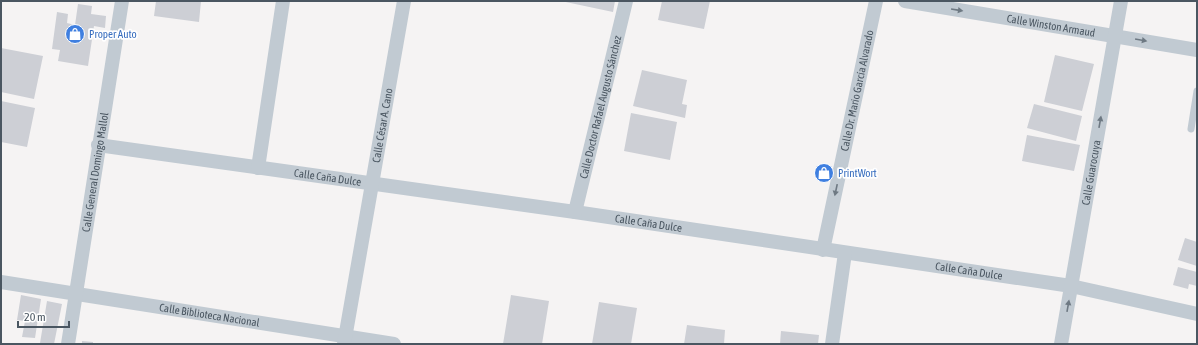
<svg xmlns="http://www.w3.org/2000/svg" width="1198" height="345" font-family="'Asap Condensed',sans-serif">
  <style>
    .building { fill: #cdcfd5 }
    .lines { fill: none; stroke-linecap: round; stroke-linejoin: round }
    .lane { stroke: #c1cad2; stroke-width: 7 }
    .street { stroke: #c1cad2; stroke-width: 14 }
    .oneway { fill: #6e7983 }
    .labels { text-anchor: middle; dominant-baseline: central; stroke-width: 3.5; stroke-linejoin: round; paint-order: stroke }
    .street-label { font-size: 11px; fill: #4a5661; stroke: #fff }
    .shop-label { font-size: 11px; fill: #366cbe; stroke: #fff; text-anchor: start }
  </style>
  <rect width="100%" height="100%" fill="#f5f3f3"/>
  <path class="building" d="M 156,1 L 201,1 L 199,22 L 154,16 Z
    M 561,1 L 615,1 L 613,12 Z
    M 662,1 L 710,1 L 704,29 L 658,20 Z
    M 78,4 L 92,6 L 91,14 L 106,16 L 105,28 L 94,26 L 88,66 L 58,61 L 60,50 L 52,49 L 57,12 L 68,14 L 67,23 L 75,25 Z
    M 1,48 L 43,56 L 34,99 L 1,92 Z
    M 1055,55 L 1094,64 L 1082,111 L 1044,102 Z
    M 642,70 L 687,80 L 682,104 L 687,105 L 685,118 L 633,106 Z
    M 1,101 L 35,108 L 27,147 L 1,142 Z
    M 1034,104 L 1082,116 L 1076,141 L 1027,128 Z
    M 631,113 L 677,122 L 670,160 L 624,151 Z
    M 1027,135 L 1080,145 L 1074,171 L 1022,161 Z
    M 1185,238 L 1197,242 L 1197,266 L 1178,260 Z
    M 1178,267 L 1197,272 L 1197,286 L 1189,284 L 1188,289 L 1173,285 Z
    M 21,295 L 41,299 L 35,338 L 22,337 L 25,321 L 17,320 Z
    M 511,295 L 549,301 L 542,344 L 503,344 Z
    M 47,301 L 62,304 L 54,344 L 40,343 Z
    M 599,302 L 637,308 L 631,344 L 592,344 Z
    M 687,325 L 725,330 L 724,344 L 684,344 Z
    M 781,331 L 819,335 L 818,344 L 780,344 Z
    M 82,341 L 93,342 L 93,344 L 82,344 Z"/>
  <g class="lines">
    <path class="lane" d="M 1191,129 L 1197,91"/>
    <g class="street">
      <path id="s1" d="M 905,1 L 1197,50"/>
      <path id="s2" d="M 98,145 L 575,212 L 1071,286 L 1197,314"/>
      <path d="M 258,168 L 283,1"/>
      <path id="s3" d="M 575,212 L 626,1"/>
      <path id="s4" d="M 823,250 L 876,1"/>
      <path id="s5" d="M 1,282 L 394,344"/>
      <path id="s6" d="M 68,344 L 122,1"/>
      <path id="s7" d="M 344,344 L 404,1"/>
      <path d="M 832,344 L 845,253"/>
      <path id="s8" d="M 1061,344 L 1121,1"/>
    </g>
  </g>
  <defs><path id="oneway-solid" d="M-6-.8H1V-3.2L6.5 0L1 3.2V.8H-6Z"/></defs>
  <g class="oneway">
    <use href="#oneway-solid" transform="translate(957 10) rotate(9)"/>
    <use href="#oneway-solid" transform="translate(1141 40) rotate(10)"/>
    <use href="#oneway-solid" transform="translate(1100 122) rotate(-80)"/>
    <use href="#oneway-solid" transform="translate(836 190) rotate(102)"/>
    <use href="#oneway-solid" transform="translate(1068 306) rotate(-80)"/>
  </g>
  <defs>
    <symbol id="shop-disc" viewBox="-11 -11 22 22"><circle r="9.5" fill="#3f7fe0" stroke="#fff"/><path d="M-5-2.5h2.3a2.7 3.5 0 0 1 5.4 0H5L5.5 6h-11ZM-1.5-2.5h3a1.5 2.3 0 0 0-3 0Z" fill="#fff"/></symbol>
  </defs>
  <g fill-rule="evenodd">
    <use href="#shop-disc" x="64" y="23" width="22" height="22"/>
    <use href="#shop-disc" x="813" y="162" width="22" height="22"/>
  </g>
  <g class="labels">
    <g class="street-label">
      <text stroke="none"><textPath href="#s1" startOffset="148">Calle Winston Armaud</textPath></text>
      <text stroke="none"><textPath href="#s4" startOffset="163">Calle Dr. Mario García Alvarado</textPath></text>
      <text stroke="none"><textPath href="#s3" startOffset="108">Calle Doctor Rafael Augusto Sánchez</textPath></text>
      <text stroke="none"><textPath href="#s7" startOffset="222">Calle César A. Cano</textPath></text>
      <text stroke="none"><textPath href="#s6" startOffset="174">Calle General Domingo Mallol</textPath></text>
      <text stroke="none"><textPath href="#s8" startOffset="174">Calle Guarocuya</textPath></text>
      <text stroke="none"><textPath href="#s2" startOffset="232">Calle Caña Dulce</textPath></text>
      <text stroke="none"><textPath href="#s2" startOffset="556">Calle Caña Dulce</textPath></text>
      <text stroke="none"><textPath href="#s2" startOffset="880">Calle Caña Dulce</textPath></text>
      <text stroke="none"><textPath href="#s5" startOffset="211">Calle Biblioteca Nacional</textPath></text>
    </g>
    <g class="shop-label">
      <text x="89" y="34">Proper Auto</text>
      <text x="838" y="173">PrintWort</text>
    </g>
  </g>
  <rect width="1198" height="345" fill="none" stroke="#4a5661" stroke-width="4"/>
  <path d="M18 321v6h51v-6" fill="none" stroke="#4a5661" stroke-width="2"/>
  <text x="24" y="321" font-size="12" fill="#4a5661" stroke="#ffffff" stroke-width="3" paint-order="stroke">20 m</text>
</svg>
